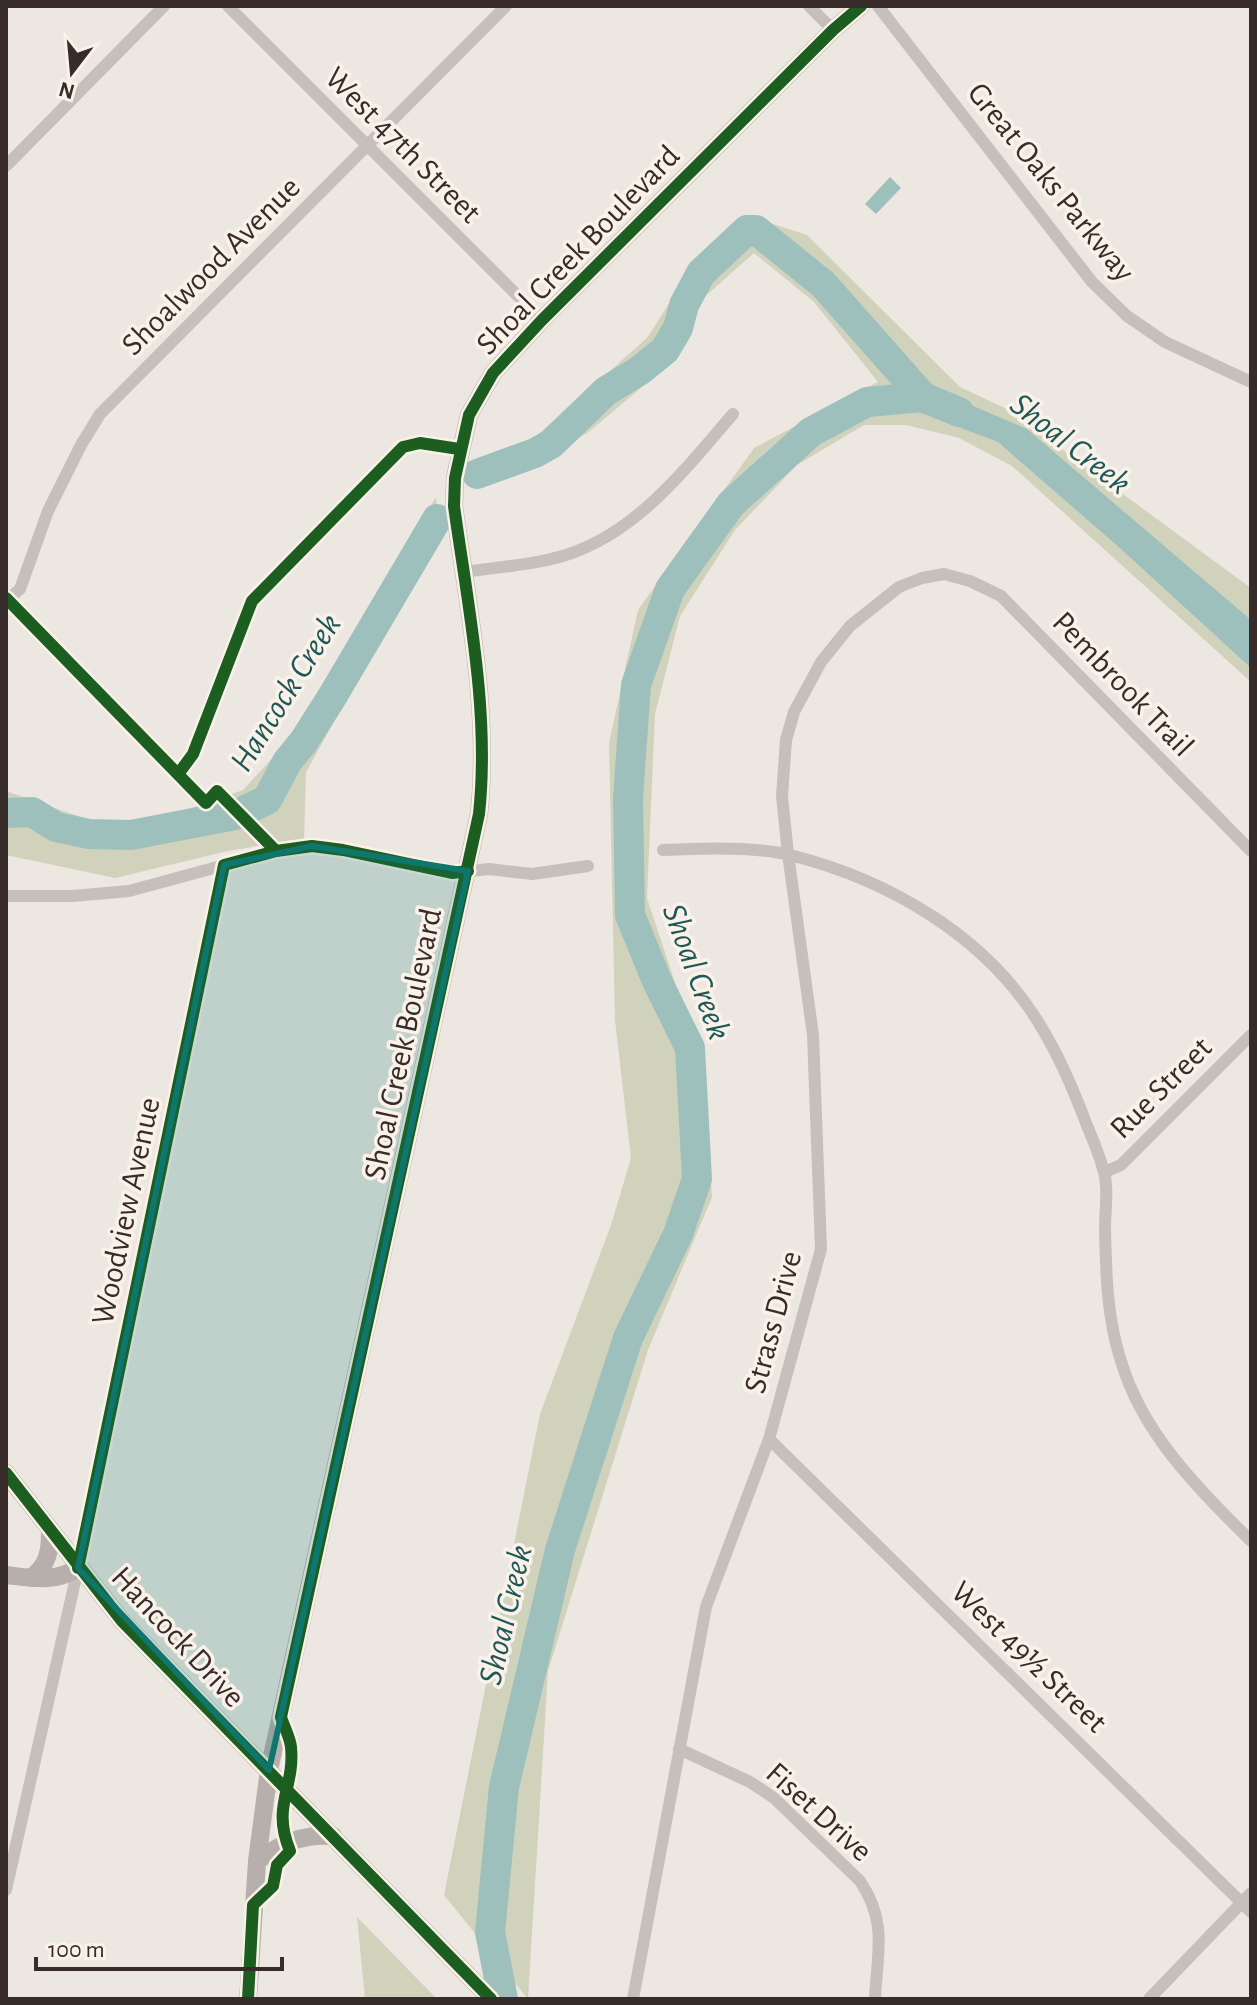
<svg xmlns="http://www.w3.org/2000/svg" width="1257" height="2005" font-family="'Alegreya Sans',sans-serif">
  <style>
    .green { fill: #d0d2bc }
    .water { fill: #9ec0bd }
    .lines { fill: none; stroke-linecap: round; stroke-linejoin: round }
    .river { stroke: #9ec0bd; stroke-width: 30 }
    .street { stroke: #c6bfbb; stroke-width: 12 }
    .secondary { stroke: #b7afab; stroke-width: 18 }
    .cycleway-casing { stroke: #faf1e9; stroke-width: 17 }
    .cycleway { stroke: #1b5e20; stroke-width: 12 }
    .marked { fill: #0f766e; fill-opacity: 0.2; stroke: #0f766e; stroke-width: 6; stroke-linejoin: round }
    .labels { text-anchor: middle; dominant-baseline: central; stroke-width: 7; stroke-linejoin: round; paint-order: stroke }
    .street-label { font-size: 32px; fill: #372c29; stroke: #faf1e9 }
    .water-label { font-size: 34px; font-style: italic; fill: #1e5958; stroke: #faf1e9 }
  </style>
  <rect width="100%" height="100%" fill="#ede7e2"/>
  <path class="green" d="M 748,216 L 807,235 L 960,387 L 1007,409 L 1251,588 L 1251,682 L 1012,466 L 959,438 L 906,425 L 864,425 L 797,465 L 735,530 L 680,616 L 655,714 L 647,898 L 688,1022 L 701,1052 L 712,1197 L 648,1350 L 548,1671 L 528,1999 L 444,1895 L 540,1414 L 611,1225 L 631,1158 L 615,1020 L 609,743 L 638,610 L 754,448 L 878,382 L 814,302 L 754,253 L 701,300 L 685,331 L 649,381 L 590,431 L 533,467 L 481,486 L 476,459 L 532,440 L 647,338 L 681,285 Z
    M 436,497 L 440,540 L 419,569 L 306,772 L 304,841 L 293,840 L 228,851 L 115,878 L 6,855 L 6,791 L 98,823 L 149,823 L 243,790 L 288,741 Z
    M 357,1917 L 437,1999 L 365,1999 Z"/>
  <path class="water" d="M 890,177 L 901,188 L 876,214 L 865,204 Z
    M 929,387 L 1027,429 L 1251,620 L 1251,668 L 1121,549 L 998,442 L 916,411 Z"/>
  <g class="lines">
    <path class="river" d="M 477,474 L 535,453 L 551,444 L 606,391 L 639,371 L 665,350 L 678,328 L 684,305 L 701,273 L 747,230 L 756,230 L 823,284 L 923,397
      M 6,813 L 32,812 L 56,827 L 89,834 L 131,835 L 235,815 L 267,800 L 287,762 L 304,741 L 332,697 L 437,519
      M 503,1999 L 490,1932 L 504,1787 L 560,1550 L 628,1338 L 678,1234 L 697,1179 L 690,1048 L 657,981 L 630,915 L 628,798 L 636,685 L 670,589 L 731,504 L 811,432 L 867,402 L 923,397 L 959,412"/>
    <path class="street" d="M 228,6 L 542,320
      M 809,6 L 833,30
      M 878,6 L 1092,282 L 1127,316 L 1165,342 L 1251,382
      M 6,166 L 164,6
      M 464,572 C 497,567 534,565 566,555 C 638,532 685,469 733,414
      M 6,598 L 206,803
      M 6,601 L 20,589 L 48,511 L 81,445 L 100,414 L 506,6
      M 179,773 L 193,754 L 252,601 L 403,447 L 420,443 L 459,449
      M 663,850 C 699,848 754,846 790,855 C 890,880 990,938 1043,1030 C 1061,1060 1074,1091 1086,1123 C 1092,1138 1099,1153 1103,1169 C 1109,1186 1105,1210 1105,1229 C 1106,1274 1107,1318 1121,1361 C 1143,1435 1198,1488 1251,1541
      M 6,896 L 73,896 L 129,891 L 276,851 L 312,846 L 343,850 L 452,873 L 489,869 L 532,874 L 588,866
      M 1105,1172 L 1121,1165 L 1251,1035
      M 769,1439 L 1251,1912
      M 679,1749 L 750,1782 L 774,1798 L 860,1881 C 888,1923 877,1952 875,1999
      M 6,1890 L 78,1568 L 224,865
      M 633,1999 L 706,1607 L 769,1439 L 821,1249 L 813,1035 L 788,854 L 782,796 L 786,740 L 794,712 L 821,662 L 850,626 L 899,587 L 922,578 L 944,574 L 970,581 L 1001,596 L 1251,851
      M 1149,1999 L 1251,1893"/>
    <path class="secondary" d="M 6,1473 L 122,1621 L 491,1999
      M 6,1575 C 33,1578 54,1583 78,1568
      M 31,1578 C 48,1565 50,1552 50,1531
      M 257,1861 C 282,1843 301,1834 333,1836
      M 248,1999 L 257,1861 L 269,1770 L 479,814 C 490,712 468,607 454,506 L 455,478 L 469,415 L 493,373 L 542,320 L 833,30 L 861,6"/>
    <defs>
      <path id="cycleway" d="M 6,598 L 206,803 L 217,791 L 276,851
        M 179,773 L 193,754 L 252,601 L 403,447 L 420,443 L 459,449
        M 6,1473 L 122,1621 L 491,1999
        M 78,1568 L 224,865 L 276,851 L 312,846 L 343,850 L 452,873 L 468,871
        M 248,1999 L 253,1905 L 273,1886 L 277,1865 L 290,1851 C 271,1805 295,1789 291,1747 C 290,1737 284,1727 281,1717 L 479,814 C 490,712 468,607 454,506 L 455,478 L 469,415 L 493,373 L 542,320 L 833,30 L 861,6"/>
    </defs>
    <use href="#cycleway" class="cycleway-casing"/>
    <use href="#cycleway" class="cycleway"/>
  </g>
  <path class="marked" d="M 312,846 L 468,871 L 269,1770 L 78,1568 L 224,865 Z"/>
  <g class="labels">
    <g class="street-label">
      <text transform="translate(403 145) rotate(45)">West 47th Street</text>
      <text transform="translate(1051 182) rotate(51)">Great Oaks Parkway</text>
      <text transform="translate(578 250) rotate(-46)">Shoal Creek Boulevard</text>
      <text transform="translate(211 266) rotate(-45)">Shoalwood Avenue</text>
      <text transform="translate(1123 684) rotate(46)">Pembrook Trail</text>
      <text transform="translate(403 1044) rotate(-78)">Shoal Creek Boulevard</text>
      <text transform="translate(1161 1088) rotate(-45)">Rue Street</text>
      <text transform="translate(126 1211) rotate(-78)">Woodview Avenue</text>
      <text transform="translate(773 1322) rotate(-75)">Strass Drive</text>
      <text transform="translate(178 1637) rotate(47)">Hancock Drive</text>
      <text transform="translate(1029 1657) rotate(44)">West 49½ Street</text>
      <text transform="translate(819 1812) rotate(42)">Fiset Drive</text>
    </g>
    <g class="water-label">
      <text transform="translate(1070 444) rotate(38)">Shoal Creek</text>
      <text transform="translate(286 693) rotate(-58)">Hancock Creek</text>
      <text transform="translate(696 972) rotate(70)">Shoal Creek</text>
      <text transform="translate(506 1615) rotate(-77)">Shoal Creek</text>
    </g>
  </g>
  <rect width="1257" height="2005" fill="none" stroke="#372c29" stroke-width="16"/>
  <g transform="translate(72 72) rotate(196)" stroke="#faf1e9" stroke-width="6" paint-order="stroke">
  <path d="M0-6L14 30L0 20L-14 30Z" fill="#372c29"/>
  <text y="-12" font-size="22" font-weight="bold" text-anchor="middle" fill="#372c29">N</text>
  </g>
  <path d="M36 1957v12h246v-12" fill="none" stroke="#372c29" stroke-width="4"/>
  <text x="48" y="1957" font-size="24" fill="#372c29" stroke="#faf1e9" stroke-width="6" paint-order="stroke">100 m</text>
</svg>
